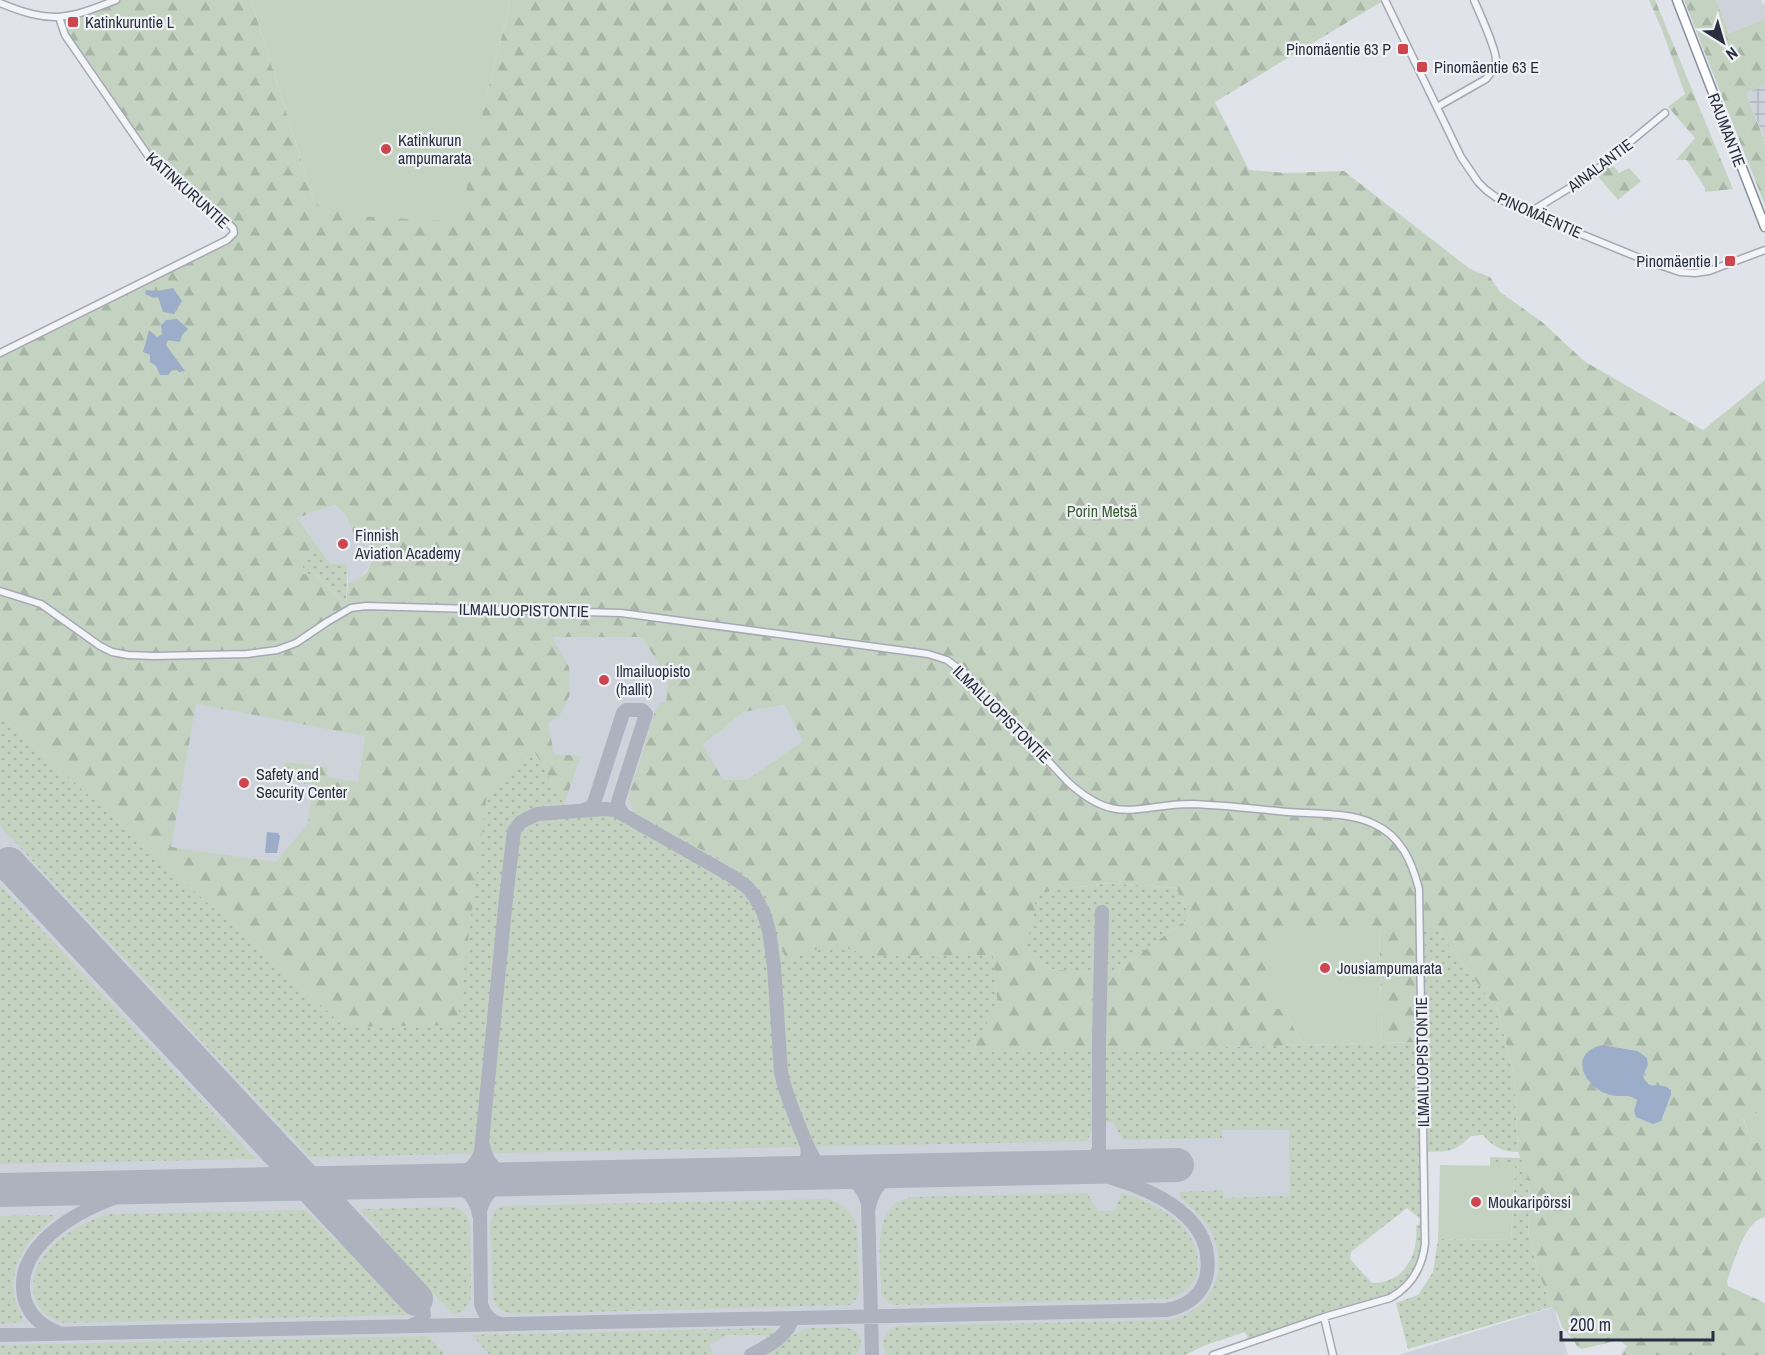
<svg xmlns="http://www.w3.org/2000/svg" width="1765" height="1355" font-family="'Archivo Narrow',sans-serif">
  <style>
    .built { fill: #ced2db }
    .industrial { fill: url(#industrial-grid) }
    .grass { fill: url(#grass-dots); fill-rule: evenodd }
    .forest { fill: url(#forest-firs); fill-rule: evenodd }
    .pitch { fill: #c4d3c1 }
    .water { fill: #9badc9 }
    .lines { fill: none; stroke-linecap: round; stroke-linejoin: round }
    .taxiway { stroke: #adb2be; stroke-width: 14 }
    .runway { stroke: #adb2be; stroke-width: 34 }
    .minor-casing { stroke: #a5a9b3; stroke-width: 9 }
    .highway-casing { stroke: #878f9f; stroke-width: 11 }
    .minor { stroke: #f3f4f7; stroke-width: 6 }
    .highway { stroke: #fff; stroke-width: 8 }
    .poi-dot { fill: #cd464e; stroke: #f0f2f6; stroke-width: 2 }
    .labels { text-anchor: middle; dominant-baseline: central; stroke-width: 4.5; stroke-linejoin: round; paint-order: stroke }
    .poi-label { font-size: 16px; fill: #292f40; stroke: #f0f2f6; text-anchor: start }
    .street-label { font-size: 16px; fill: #292f40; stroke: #f0f2f6 }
    .park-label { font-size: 16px; fill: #3a5c36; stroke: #f0f2f6 }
  </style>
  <defs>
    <pattern id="industrial-grid" width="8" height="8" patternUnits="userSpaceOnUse" patternTransform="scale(1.5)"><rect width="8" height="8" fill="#ced2db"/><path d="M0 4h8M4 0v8" fill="none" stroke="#b1b5bd"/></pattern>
    <pattern id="grass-dots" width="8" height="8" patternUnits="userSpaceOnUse" patternTransform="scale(1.5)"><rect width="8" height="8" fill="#c4d3c1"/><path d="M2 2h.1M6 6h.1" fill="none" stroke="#a8b5a7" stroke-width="1.8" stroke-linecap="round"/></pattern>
    <pattern id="forest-firs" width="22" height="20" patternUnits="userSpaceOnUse" patternTransform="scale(1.5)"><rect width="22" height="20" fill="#c4d3c1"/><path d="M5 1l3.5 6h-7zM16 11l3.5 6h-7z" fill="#a8b5a7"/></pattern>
  </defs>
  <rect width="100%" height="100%" fill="#e0e3e9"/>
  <path class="built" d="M 1716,0 L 1761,0 L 1763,4 L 1765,3 L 1765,19 L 1729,33 Z
    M 335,505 L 345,514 L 354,535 L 369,531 L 373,554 L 368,568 L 359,581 L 348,583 L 348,563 L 331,564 L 297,518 Z
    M 0,618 L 357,628 L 720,635 L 703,745 L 744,712 L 820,699 L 1289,1045 L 1382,1043 L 1203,1346 L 1185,1355 L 0,1355 Z
    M 1554,1307 L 1568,1355 L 1399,1355 Z"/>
  <path class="industrial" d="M 1765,85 L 1765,140 L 1746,93 Z"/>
  <path class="grass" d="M 309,552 L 322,552 L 331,564 L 348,563 L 346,605 L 315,574 L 303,574 L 303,562 Z
    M 0,715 L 345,1027 L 485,796 L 532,747 L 564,804 L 564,817 L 606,814 L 626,819 L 633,811 L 753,879 L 769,899 L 785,959 L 809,951 L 835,945 L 873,956 L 993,955 L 998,1008 L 966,1052 L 1090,1051 L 1422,1042 L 1424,1258 L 1400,1293 L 1250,1342 L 1245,1332 L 1203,1346 L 1185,1355 L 888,1355 L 884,1348 L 883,1339 L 891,1328 L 900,1326 L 1167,1320 C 1213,1313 1232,1267 1209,1228 C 1202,1216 1190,1206 1180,1197 L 1180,1192 L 1223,1190 L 1223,1198 L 1290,1196 L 1289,1130 L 1222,1130 L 1222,1138 L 1123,1140 L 1113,1122 L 1096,1123 L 1087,1141 L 310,1157 L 0,826 ZM 1407,1208 L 1420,1219 L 1419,1224 L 1416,1226 C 1419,1255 1403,1284 1372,1283 L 1350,1259 L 1351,1252 Z
    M 1109,883 L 1176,888 L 1190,917 L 1111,975 L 1050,969 L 1023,945 L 1033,926 L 1036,893 Z
    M 0,885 L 256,1159 L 0,1164 Z
    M 1424,928 L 1438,928 L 1450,947 L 1498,1010 L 1514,1077 L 1518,1152 C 1503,1152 1493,1147 1483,1135 L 1471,1136 C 1455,1152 1451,1151 1428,1152 Z
    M 1490,1157 L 1521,1158 L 1527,1174 L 1530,1212 L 1528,1231 L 1538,1271 L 1552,1307 L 1408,1349 L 1396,1303 L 1418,1295 L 1433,1272 L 1438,1239 L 1511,1240 L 1515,1167 L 1490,1166 Z
    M 1087,1193 L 1098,1211 L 1114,1211 L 1122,1193 C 1141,1198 1161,1208 1177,1221 C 1204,1245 1209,1287 1169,1299 L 897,1305 C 889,1304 884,1300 881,1293 C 881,1263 869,1200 914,1197 Z
    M 821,1199 C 839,1199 850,1209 857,1225 L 860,1292 L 857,1298 L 850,1305 L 515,1314 C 505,1314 498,1309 493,1300 L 490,1225 C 491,1217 494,1209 502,1206 Z
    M 456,1207 L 466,1214 L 470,1224 L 471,1297 C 469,1306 463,1313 453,1314 L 379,1237 L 382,1233 L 359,1209 Z
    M 306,1210 L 336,1241 L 340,1241 L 409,1315 L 63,1323 C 49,1318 37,1310 34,1295 C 26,1254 74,1225 107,1214 Z
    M 56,1215 L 27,1244 L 17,1263 L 13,1282 L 14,1297 L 24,1322 L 0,1324 L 0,1216 Z
    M 836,1327 C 855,1327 868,1335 857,1355 L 763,1355 L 775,1345 L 807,1328 Z
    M 769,1328 L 773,1330 L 774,1335 L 767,1340 L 765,1336 L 759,1335 L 725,1335 L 709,1345 L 713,1354 L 712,1355 L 490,1355 L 472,1335 Z
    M 428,1336 L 446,1355 L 0,1355 L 0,1345 Z"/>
  <path class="forest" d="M 115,0 L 251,0 L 315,204 L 486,97 L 507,16 L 510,0 L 1380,0 L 1381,2 L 1215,102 L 1249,170 L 1287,173 L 1344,171 L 1470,269 L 1490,277 L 1500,292 L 1542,322 L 1584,361 L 1703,430 L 1765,380 L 1765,1110 L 1743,1119 L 1753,1144 L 1765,1140 L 1765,1217 C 1744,1221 1734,1263 1727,1281 L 1728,1286 L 1765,1303 L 1765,1355 L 1621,1355 L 1627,1346 L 1619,1340 L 1582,1349 L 1577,1347 L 1575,1342 L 1562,1327 L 1557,1313 L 1552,1307 L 1538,1271 L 1528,1231 L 1530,1212 L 1527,1174 L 1518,1152 L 1514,1077 L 1498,1010 L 1450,947 L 1438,928 L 1420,928 L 1422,1042 L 1382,1043 L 1379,928 L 1271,1009 L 1285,1009 L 1302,1045 L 1090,1051 L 966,1052 L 998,1008 L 993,955 L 873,956 L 835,945 L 809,951 L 785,959 L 769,899 L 753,879 L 633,811 L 629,799 L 630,793 L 656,708 L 659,707 L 660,703 L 666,702 L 669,681 L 642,637 L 552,637 L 569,667 L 570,694 L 560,715 L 548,723 L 554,754 L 581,756 L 564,804 L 532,747 L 487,794 L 457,1025 L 345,1027 L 0,715 L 0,353 L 231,236 L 233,228 L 157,166 L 65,35 L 59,17 ZM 335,505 L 345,514 L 354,535 L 369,532 C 373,554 375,577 348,583 L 346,605 L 315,574 L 303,574 L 303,563 L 309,558 L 310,552 L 322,552 L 297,518 ZM 196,704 L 365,736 L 358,782 L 327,777 L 327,767 L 285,762 L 282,779 L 313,785 L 308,823 L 276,862 L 171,847 ZM 785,705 L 803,741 L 747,780 L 723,780 L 703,745 L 744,712 ZM 1109,883 L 1176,888 L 1190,917 L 1111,975 L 1050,969 L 1023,945 L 1033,926 L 1036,893 ZM 1609,1046 L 1638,1051 L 1647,1058 L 1648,1065 L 1643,1076 L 1646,1082 L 1671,1095 L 1661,1121 L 1634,1112 L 1637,1100 L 1632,1096 L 1627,1096 Z
    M 1649,0 L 1655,0 L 1733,189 L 1705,192 L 1705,188 L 1687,160 L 1676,160 L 1695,138 L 1668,107 L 1685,94 L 1662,30 Z
    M 1684,0 L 1716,0 L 1729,33 L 1765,19 L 1765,85 L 1746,93 L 1765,142 L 1765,205 Z
    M 1611,163 L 1619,173 L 1629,168 L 1641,181 L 1618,200 L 1596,174 Z"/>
  <path class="pitch" d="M 251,0 L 510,0 L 507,16 L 486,97 L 464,202 L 445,221 L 355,216 L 315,204 Z
    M 1269,927 L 1379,928 L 1382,1043 L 1302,1045 L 1285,1009 L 1271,1009 Z
    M 1765,1110 L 1765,1140 L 1753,1144 L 1743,1118 Z
    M 1440,1165 L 1515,1166 L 1511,1240 L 1438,1239 Z"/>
  <path class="water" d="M 173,288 L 182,301 L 174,314 L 163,312 L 158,297 L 154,298 L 145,294 L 146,290 L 158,291 Z
    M 177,319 L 188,329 L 182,335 L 180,342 L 168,340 L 166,345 L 185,371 L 179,372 L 176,368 L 172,370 L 168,375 L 160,375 L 156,366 L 150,362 L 150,355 L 143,352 L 149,330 L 157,337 L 162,334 L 161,325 L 166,320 Z
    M 267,832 L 278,833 L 280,836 L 277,853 L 265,853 Z
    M 1602,1045 L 1638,1051 L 1647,1058 L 1648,1065 L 1643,1076 C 1650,1093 1661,1080 1671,1090 L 1671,1095 L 1661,1121 L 1653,1124 L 1636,1117 L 1634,1111 L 1637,1100 C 1630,1095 1627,1096 1619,1096 C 1604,1096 1590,1086 1584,1073 C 1582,1066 1581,1061 1585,1055 C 1590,1049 1595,1047 1602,1045 Z"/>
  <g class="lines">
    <path class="taxiway" d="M 584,810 L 590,808 L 594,803 L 623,713 L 626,710 L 642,710 L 646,714 L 618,802 L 619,808 L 624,815
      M 483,1145 C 486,1164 500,1176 518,1179
      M 1077,1167 C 1088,1164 1096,1160 1099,1148 L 1099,1040 L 1102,912
      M 787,1174 C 802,1170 810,1162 807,1146
      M 444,1181 C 461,1177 475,1169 481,1152 L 506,898 L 514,831 L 521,822 L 537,814 L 605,809 L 615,810 L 730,875 L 747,887 L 755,897 L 763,911 L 769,931 L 774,966 L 781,1072 C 784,1089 808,1155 820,1167 C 824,1172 830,1172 837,1173 C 853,1177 864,1187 868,1204 L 872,1355
      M 444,1181 C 463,1185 476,1195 479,1215
      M 869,1207 C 873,1185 887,1173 909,1171
      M 500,1324 C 490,1321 484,1315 481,1304 L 480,1211 C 485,1190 500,1182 520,1179
      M 410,1326 L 422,1321 L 424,1315 L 422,1306
      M 57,1332 C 41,1326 27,1313 24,1296 C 14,1246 77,1211 117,1197 C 131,1191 146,1189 161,1187
      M 0,1335 L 1166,1310 C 1183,1307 1199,1298 1205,1281 C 1209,1270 1208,1259 1206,1248 C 1193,1198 1113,1175 1068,1168
      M 751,1355 C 769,1345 786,1338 793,1318"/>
    <path class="runway" d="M 9,864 L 416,1299
      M 0,1190 L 1177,1165"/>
    <defs>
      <path id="minor" d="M 1385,0 L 1461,157 L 1478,182 L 1486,190 L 1497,198 L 1532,214 L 1647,261 L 1680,272 L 1695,273 L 1709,271 L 1765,250
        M 0,3 C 51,24 66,20 116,0
        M 1437,107 L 1486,79 C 1490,74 1495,68 1496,61 C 1497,50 1479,12 1474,0
        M 1532,214 L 1535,209 L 1589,176 L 1665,113
        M 0,353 L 227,240 L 234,233 L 233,228 L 228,223 L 149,157 L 65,35 L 59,17
        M 0,591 L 41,604 L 100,646 L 112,652 L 128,655 L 154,656 L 247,654 L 277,650 L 296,643 L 327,622 L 351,608 L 366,606 L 621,613 L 928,654 L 947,660 L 967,675 L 1068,782 C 1117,827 1137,804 1192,804 C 1224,805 1256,809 1288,812 C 1315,814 1349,812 1374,824 C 1401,836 1412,862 1419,889 L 1425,1244 C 1422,1268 1412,1286 1390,1298 L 1324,1317 L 1213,1355
        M 1324,1317 L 1333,1355"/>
      <path id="highway" d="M 1677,0 L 1765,227"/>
    </defs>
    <use href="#minor" class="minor-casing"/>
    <use href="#highway" class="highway-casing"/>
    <use href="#minor" class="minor"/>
    <use href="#highway" class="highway"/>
  </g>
  <g class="poi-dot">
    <rect x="67" y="16" width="12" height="12" rx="3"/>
    <rect x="1397" y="43" width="12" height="12" rx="3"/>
    <rect x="1416" y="61" width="12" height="12" rx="3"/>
    <circle cx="386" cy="149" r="6"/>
    <rect x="1724" y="255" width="12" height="12" rx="3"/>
    <circle cx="343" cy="544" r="6"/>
    <circle cx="604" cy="680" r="6"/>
    <circle cx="244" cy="783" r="6"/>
    <circle cx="1325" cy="968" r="6"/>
    <circle cx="1476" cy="1202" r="6"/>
  </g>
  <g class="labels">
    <g class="poi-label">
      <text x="85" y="22">Katinkuruntie L</text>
      <text x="1391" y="49" text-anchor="end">Pinomäentie 63 P</text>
      <text x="1434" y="67">Pinomäentie 63 E</text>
      <text x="398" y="140">Katinkurun<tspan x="398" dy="18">ampumarata</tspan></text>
      <text x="1718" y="261" text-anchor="end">Pinomäentie I</text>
      <text x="355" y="535">Finnish<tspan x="355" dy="18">Aviation Academy</tspan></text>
      <text x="616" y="671">Ilmailuopisto<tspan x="616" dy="18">(hallit)</tspan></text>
      <text x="256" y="774">Safety and<tspan x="256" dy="18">Security Center</tspan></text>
      <text x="1337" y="968">Jousiampumarata</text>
      <text x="1488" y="1202">Moukaripörssi</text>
    </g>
    <g class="street-label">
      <text transform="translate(1727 130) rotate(69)">RAUMANTIE</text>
      <text transform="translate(1600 165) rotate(-37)">AINALANTIE</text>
      <text transform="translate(188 190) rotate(42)">KATINKURUNTIE</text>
      <text transform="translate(1540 215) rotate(24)">PINOMÄENTIE</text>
      <text transform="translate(524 610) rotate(1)">ILMAILUOPISTONTIE</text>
      <text transform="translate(1002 714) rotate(45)">ILMAILUOPISTONTIE</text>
      <text transform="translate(1422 1062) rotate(-91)">ILMAILUOPISTONTIE</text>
    </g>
    <g class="park-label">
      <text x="1102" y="511">Porin Metsä</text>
    </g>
  </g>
  <g transform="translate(1723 42) rotate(143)" stroke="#f0f2f6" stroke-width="4.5" paint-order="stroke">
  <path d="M0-4.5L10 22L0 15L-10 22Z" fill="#292f40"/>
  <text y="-9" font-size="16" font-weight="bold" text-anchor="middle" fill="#292f40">N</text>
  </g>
  <path d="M1561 1331v9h152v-9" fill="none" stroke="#292f40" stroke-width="3"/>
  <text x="1570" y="1331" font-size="18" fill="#292f40" stroke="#f0f2f6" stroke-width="4.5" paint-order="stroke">200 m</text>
</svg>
